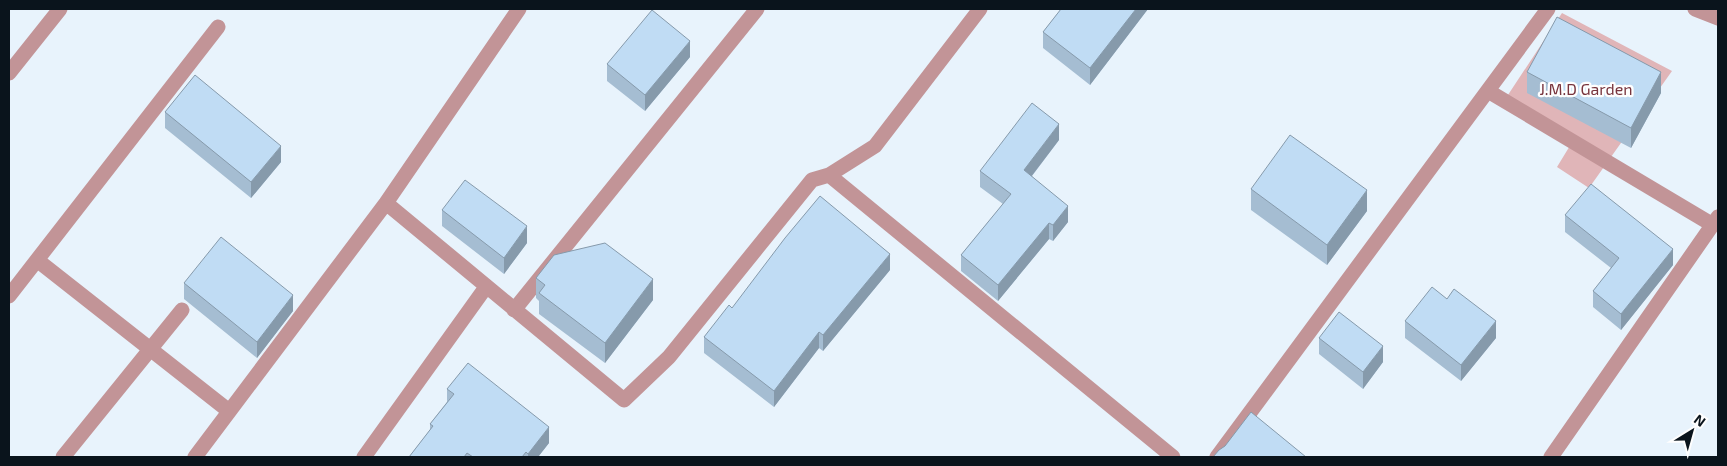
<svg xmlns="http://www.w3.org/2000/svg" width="1727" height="466" font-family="'Exo 2',sans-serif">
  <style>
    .green { fill: #e0b5b8 }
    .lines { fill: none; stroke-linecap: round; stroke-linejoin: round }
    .street { stroke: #c29497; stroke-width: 15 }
    .wall { fill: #a5bdd2 }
    .shaded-wall { fill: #869aab }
    .building { fill: #c0dcf4; stroke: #869aab }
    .labels { text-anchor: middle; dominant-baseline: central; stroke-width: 4.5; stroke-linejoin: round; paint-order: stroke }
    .park-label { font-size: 16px; fill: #78353e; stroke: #fefefe }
  </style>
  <rect width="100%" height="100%" fill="#e8f3fc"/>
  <path class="green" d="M 1562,13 L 1672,71 L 1589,188 L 1557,167 L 1571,144 L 1504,101 Z"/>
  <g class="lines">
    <path class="street" d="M 1695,9 L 1718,18
      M 9,73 L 60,9
      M 1488,91 L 1713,225
      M 829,175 L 1173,457
      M 386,203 L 624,400 L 669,357 L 812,180 L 829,175 L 875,146 L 980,9
      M 37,260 L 229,411
      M 9,296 L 218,27
      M 514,310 L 757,9
      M 63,457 L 182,310
      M 195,457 L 386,203 L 519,9
      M 364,457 L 486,287
      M 1217,457 L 1548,9
      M 1551,457 L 1718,217"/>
  </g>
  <path class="wall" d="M 1061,9 L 1148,9 L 1090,85 L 1043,48 L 1043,32 Z
    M 690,57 L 645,111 L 607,81 L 607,64 Z
    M 1527,72 L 1661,93 L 1631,148 L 1527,93 Z
    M 165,112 L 281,162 L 251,198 L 165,128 Z
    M 1059,140 L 1032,176 L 1068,222 L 1053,241 L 1049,239 L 998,301 L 961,271 L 961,255 L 1003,204 L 980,187 L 980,171 Z
    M 1251,189 L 1367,211 L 1327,265 L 1251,210 Z
    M 442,210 L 527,243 L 504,274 L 442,226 Z
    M 1565,215 L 1673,265 L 1621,330 L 1593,307 L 1593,291 L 1611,268 L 1565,232 Z
    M 890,270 L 823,351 L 819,348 L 774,407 L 704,353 L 704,337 L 732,308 Z
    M 536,278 L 653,300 L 605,363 L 539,314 L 539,301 L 536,298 Z
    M 184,283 L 293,311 L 257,358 L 184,299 Z
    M 1405,321 L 1496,338 L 1461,381 L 1405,338 Z
    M 1319,338 L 1383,362 L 1363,389 L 1319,354 Z
    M 447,389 L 549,443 L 538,457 L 409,457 L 430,430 L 430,424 L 447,402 Z"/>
  <path class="shaded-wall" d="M 1136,9 L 1148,9 L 1090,85 L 1090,68 Z
    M 690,41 L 690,57 L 645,111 L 645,95 Z
    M 1661,72 L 1661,93 L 1631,148 L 1631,128 Z
    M 1059,124 L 1059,140 L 1024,186 L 1024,170 Z
    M 281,146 L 281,162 L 251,198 L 251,182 Z
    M 1367,190 L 1367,211 L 1327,265 L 1327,245 Z
    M 1068,206 L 1068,222 L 1053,241 L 1053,225 Z
    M 1049,223 L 1049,239 L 998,301 L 998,285 Z
    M 527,226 L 527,243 L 504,274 L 504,258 Z
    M 1673,249 L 1673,265 L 1621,330 L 1621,314 Z
    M 890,254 L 890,270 L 823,351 L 823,335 Z
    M 653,279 L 653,300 L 605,363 L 605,343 Z
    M 293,295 L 293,311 L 257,358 L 257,342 Z
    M 1496,321 L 1496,338 L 1461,381 L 1461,365 Z
    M 819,332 L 819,348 L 774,407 L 774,391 Z
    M 1383,346 L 1383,362 L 1363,389 L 1363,372 Z
    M 549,427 L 549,443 L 538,457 L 528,457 L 528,454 Z"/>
  <path class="building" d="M 1061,9 L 1136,9 L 1090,68 L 1043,32 Z
    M 652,10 L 690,41 L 645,95 L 607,64 Z
    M 1557,17 L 1661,72 L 1631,128 L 1527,72 Z
    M 195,75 L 281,146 L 251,182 L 165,112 Z
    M 1032,103 L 1059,124 L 1024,170 L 1068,206 L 1053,225 L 1049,223 L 998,285 L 961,255 L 1011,194 L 980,171 Z
    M 1290,135 L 1367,190 L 1327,245 L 1251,189 Z
    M 465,180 L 527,226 L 504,258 L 442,210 Z
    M 1591,184 L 1673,249 L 1621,314 L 1593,291 L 1619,258 L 1565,215 Z
    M 820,196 L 890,254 L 823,335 L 819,332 L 774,391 L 704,337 L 729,305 L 732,308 L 785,238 Z
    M 221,237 L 293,295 L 257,342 L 184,283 Z
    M 605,243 L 653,279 L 605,343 L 539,293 L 545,285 L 536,278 L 554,255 Z
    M 1432,287 L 1447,299 L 1454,289 L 1496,321 L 1461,365 L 1405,321 Z
    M 1339,312 L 1383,346 L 1363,372 L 1319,338 Z
    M 468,363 L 549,427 L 528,454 L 526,452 L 522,457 L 473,457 L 467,453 L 464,457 L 409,457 L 433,426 L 430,424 L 454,394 L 447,389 Z
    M 1251,412 L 1306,457 L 1213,457 L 1219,450 L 1225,446 Z"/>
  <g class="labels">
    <g class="park-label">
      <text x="1586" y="88">J.M.D Garden</text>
    </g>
  </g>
  <rect width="1727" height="466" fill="none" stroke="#0a141c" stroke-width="20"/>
  <g transform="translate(1692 431) rotate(37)" stroke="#fefefe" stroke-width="4" paint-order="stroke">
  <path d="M0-4L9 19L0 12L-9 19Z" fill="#0a141c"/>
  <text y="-8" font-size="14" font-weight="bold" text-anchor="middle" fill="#0a141c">N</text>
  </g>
</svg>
